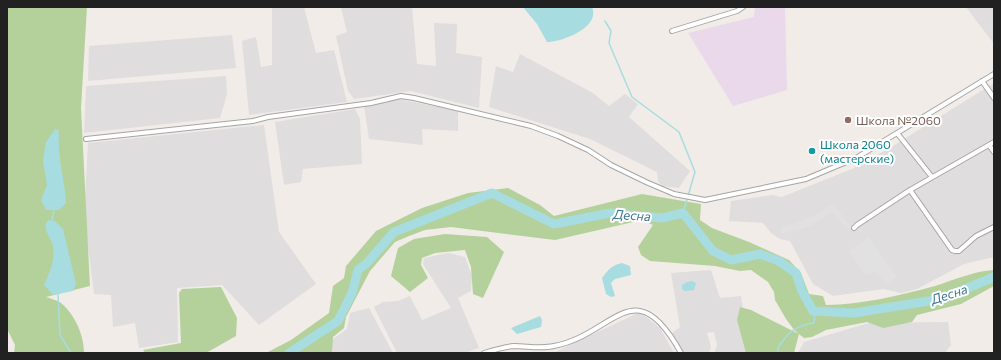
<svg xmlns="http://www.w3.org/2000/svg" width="1001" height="360" font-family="Commissioner,sans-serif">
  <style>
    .residential { fill: #dfddde }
    .industrial { fill: #ead9ea }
    .forest { fill: #b4d19b }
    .parking { fill: #e1e1e1 }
    .water { fill: #a7dce0 }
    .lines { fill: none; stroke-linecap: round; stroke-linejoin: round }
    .stream { stroke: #a7dce0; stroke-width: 1.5 }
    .river { stroke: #a7dce0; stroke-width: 9 }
    .street-casing { stroke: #a5a5a5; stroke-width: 6 }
    .street { stroke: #fff; stroke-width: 4 }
    .education-dot { fill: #8d6e63; stroke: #fff; stroke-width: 1.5 }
    .culture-dot { fill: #0f9aa8; stroke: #fff; stroke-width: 1.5 }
    .labels { text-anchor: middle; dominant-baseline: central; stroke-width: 4; stroke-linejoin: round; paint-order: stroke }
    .education-label { font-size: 12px; fill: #785e54; stroke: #fff; text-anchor: start }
    .culture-label { font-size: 12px; fill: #0d838f; stroke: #fff; text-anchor: start }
    .water-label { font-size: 13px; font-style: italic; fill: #3e7793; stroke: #fff }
  </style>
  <rect width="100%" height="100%" fill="#f1ece7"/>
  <path class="residential" d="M 272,7 L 304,7 L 316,53 L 334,50 L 347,102 L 249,115 L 242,41 L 256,37 L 261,67 L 272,65 Z
    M 345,7 L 412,7 L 417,64 L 436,66 L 434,23 L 457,24 L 456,53 L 482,57 L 479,108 L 411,91 L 354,99 L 348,91 L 336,36 L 347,32 L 341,8 Z
    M 966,7 L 994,7 L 994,44 Z
    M 232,35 L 236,68 L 88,81 L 89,46 Z
    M 520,54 L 593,93 L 609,106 L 625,94 L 638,104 L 629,117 L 690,171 L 679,188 L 662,186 L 658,181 L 657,172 L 590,139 L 489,107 L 496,66 L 513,72 Z
    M 226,76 L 227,94 L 220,118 L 84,133 L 86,86 Z
    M 994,83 L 994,257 L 964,264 L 917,289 L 901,293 L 883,289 L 833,296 L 813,284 L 790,241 L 780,239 L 771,233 L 763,223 L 729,221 L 731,201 L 772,195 L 782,197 L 852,169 L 888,149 Z
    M 399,99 L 458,111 L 458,131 L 422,129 L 423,145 L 369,139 L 364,106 Z
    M 355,109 L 360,119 L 362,164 L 303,169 L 301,182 L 284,185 L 275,122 Z
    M 264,125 L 279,232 L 316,284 L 259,325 L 222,285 L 177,288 L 178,342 L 139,348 L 135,323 L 113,327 L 111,295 L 94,294 L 84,216 L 88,143 Z
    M 448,253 L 465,257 L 472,276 L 471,291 L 458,298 L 479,348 L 464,353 L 397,353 L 374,307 L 383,302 L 398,301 L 410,296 L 422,320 L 451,308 L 423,264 L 424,258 Z
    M 711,270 L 720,298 L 741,296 L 750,353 L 714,353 L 717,346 L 714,332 L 707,333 L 711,346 L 709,353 L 684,353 L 672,333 L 680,327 L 671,273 Z
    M 369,308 L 393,353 L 333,353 L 330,341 L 347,329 L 350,313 Z
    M 640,312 L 660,328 L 674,353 L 553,353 Z
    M 948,322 L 951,345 L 945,353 L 798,353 L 804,342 L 869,323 Z"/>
  <path class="industrial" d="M 755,7 L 785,7 L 787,90 L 733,106 L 688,33 L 754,17 Z"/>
  <path class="forest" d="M 7,7 L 87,7 L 81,108 L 90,286 L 46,297 C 51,299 57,300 61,303 C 75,315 84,335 84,353 L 14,353 L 15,345 L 7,329 Z
    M 508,188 L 540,205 L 554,216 L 642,194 L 701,204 L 700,220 L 712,228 L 749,242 L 789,260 L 801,273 L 809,294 L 823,296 L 826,305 C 861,305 901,295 935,286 C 954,280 974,271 994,270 L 994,286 L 961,304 L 917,315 L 912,322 L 883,328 L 867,322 L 826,330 L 812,337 L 804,338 L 795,331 L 786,319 L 775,300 L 774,292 L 768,282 L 751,270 L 740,271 L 715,266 L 650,261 L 641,255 L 638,247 L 653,225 L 642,220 L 555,240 L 451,227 L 425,230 L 409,236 L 395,242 L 370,271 L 346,317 L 344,328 L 333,337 L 332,353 L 266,353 L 291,340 L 329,313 L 333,286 L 344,278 L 346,266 L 376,231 L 422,208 L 468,193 Z
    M 445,234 L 487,237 L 504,252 L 483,298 L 473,294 L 471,267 L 465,250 L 435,253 L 422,258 L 421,265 L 428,278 L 410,292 L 391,276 L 398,248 L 414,239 Z
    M 221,287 L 237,318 L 236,336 L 206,353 L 145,353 L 143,350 L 181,343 L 179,293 L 182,289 Z
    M 740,307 L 751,310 L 799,334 L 794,353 L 746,353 L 737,320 Z"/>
  <path class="parking" d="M 833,203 L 852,228 L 849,231 L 832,212 L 811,226 L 782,234 L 780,228 L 816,215 Z
    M 868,237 L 897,277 L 887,285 L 875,271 L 866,276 L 849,251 Z"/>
  <path class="water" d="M 523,7 L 592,7 C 601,27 562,42 547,42 L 537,24 Z
    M 55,129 L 58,130 C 60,135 58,143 59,149 C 60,167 65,184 66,203 L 59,210 L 46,210 L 41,200 L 47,185 L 43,161 L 46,142 Z
    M 49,220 L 55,221 L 63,229 L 76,284 L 73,291 L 53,295 L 44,285 C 50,272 55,261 53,246 C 51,237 40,227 49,220 Z
    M 622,263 L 630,266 L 631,275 L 615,279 L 611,283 L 615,296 L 611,297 L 606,294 L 602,278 C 608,270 612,265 622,263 Z
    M 692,281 L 696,283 L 694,290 L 685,291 L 682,289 L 682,285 L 687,282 Z
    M 540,316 L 542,320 L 541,327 L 517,334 L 511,328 Z"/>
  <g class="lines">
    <path class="stream" d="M 605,21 L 611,31 L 609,43 L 632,97 L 679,132 L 695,172 L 683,213
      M 52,220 L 54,210
      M 58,294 L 60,335 L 71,353
      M 778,353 L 778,348 C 787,333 796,325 814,323 L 815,311"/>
    <path class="river" d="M 289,353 L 338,321 L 352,293 L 358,270 L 367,263 L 394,232 L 492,193 L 554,224 L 610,213 L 662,218 L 683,213 L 713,251 L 731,260 L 760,254 L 779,261 L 796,273 L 802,291 L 813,311 L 854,313 L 941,299 L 994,277"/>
    <defs>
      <path id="street" d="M 672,31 L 737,11 L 743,7
        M 982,81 L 994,98
        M 897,133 L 932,177
        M 86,139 L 253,121 L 268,117 L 371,103 L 401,96 L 414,98 L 531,126 L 558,136 L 588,150 L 611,165 L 646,182 L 674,194 L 705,200 L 806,179 L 856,158 L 994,74
        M 989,145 L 994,152
        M 910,190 L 952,250 L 955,251 L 959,251 L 976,236 L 994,227
        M 854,228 L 857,225 L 910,190 L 994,142
        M 484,353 C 494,350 504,347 514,346 C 527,346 541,349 554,346 C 614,335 634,268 681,353"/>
    </defs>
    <use href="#street" class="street-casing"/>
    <use href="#street" class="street"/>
  </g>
  <circle class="education-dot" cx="848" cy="120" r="4"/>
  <circle class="culture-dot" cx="812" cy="151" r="4"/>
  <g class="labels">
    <g class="education-label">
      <text x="856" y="120">Школа №2060</text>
    </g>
    <g class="culture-label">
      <text x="820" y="144">Школа 2060<tspan x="820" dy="14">(мастерские)</tspan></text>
    </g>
    <g class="water-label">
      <text transform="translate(632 215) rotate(4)">Десна</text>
      <text transform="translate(949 294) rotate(-18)">Десна</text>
    </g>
  </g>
  <rect width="1001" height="360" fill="none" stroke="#212121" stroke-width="16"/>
</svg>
